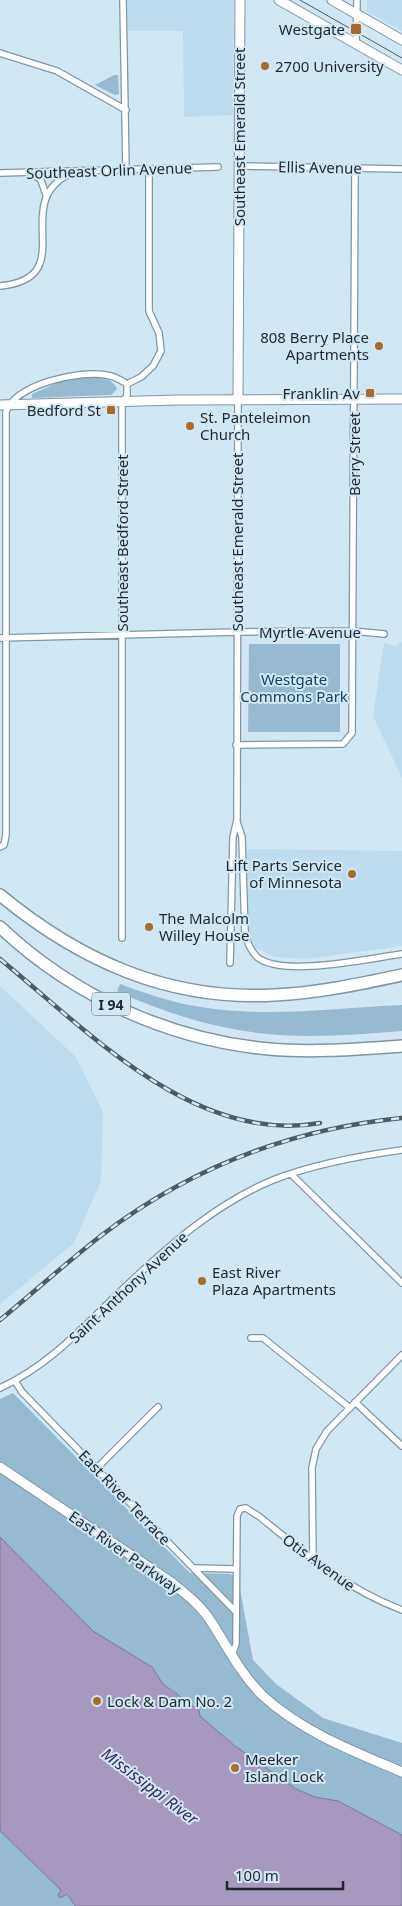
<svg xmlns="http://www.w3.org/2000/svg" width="402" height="1906" font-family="'Noto Sans',sans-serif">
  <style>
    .built { fill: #bfdcee }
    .green { fill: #96bbd1 }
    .water { fill: #a799be; stroke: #7e7792 }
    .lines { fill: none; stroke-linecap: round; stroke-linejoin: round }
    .street-casing { stroke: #8195a2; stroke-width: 8 }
    .secondary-casing { stroke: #8195a2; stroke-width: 11 }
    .highway-casing { stroke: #8195a2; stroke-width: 14 }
    .street { stroke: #fff; stroke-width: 5.5 }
    .secondary { stroke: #fff; stroke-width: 9 }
    .highway { stroke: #fff; stroke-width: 11 }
    .tram { stroke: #4f5b62; stroke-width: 1 }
    .rail-casing { stroke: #4f5b62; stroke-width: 4.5 }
    .rail { stroke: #d1e7f4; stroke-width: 2.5; stroke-dasharray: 8; stroke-linecap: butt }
    .poi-dot { fill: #a76b2e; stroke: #d1e7f4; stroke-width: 2 }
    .labels { text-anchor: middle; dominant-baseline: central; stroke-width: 4; stroke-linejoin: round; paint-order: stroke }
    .shield { fill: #d1e7f4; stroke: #546168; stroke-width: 1 }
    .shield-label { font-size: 14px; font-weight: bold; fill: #1f272c }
    .poi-label { font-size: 15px; fill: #1f272c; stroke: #d1e7f4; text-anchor: start }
    .street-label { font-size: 15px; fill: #1f272c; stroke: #d1e7f4 }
    .park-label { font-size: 15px; fill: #12465f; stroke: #d1e7f4 }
    .water-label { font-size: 16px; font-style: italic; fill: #3b2555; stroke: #d1e7f4 }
  </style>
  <rect width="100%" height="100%" fill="#d1e7f4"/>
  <path class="built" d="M 127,0 L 234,0 L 233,115 L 184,117 L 183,31 L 128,31 Z
    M 367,0 L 402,0 L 402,31 L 367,12 Z
    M 402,642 L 402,778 L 373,716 L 384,643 L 395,646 Z
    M 247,849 L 402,851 L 402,946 L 306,959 L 275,957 L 255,948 L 248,929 Z
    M 0,986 L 76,1057 L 103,1112 L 101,1181 L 74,1243 L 0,1304 Z"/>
  <path class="green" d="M 114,75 L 118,75 L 119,94 L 115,95 L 95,85 Z
    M 81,378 C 93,378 112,375 117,389 L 111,395 L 32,398 L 32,394 L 61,381 Z
    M 249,644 L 340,644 L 340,732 L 248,732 Z
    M 120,984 C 147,994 173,1003 201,1007 C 268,1018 335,1008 402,1005 L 402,1031 C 361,1034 320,1038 279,1035 C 223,1031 168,1015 117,991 Z
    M 13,1393 L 190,1573 L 230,1574 L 238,1578 L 253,1660 L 276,1684 L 323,1718 L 402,1743 L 402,1835 L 338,1801 L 315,1797 L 296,1789 L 235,1746 L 200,1716 L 199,1709 L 163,1684 L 152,1667 L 93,1631 L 0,1541 L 0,1399 Z
    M 0,1831 L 61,1890 L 60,1898 L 66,1894 L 75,1906 L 0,1906 Z"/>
  <path class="water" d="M 0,1537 L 93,1631 L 152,1667 L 163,1684 L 199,1710 L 200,1716 L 235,1746 L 296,1789 L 315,1797 L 338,1801 L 402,1835 L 402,1906 L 75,1906 L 67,1894 L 60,1898 L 58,1895 L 61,1890 L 0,1831 Z"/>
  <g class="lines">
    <defs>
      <path id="street" d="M 123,0 L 126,169
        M 356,44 L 357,0
        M 0,53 L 57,71 L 126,110
        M 239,166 L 402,169
        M 0,173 L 218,167
        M 32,173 L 41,180 L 46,195
        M 0,286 C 84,278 5,200 74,172
        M 0,638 L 237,632 L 353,631 L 384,634
        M 236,745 L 343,744 L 352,733 L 355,168
        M 237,822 L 242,837 L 245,933 C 247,942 250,950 257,957 C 281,978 371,958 402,954
        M 0,847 L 4,845 L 6,835 L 6,412 C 16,384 79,370 106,375 C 114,376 121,380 127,384
        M 122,938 L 122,402 L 127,396 L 127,384 L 141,377 L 153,366 L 161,351 L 159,333 L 149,311 L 149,169
        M 230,963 L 233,837 L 237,820 L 238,400
        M 291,1174 L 402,1283
        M 251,1338 L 263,1338 L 350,1408
        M 15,1381 L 22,1392 L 236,1612
        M 0,1388 C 50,1365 84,1326 123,1289 C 168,1246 215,1204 273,1180 C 314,1164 358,1156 402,1150
        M 355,1402 L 402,1446
        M 97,1468 L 158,1407
        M 313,1560 L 312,1468 L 316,1449 L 327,1431 L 402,1355
        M 195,1568 L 236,1569
        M 232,1656 L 236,1644 L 237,1516 L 240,1509 L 246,1508 L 260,1517 C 305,1554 348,1590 402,1610"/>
      <path id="secondary" d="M 279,0 L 402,70
        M 332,0 L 402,40
        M 238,400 L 240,0
        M 0,405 L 178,400 L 402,399
        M 0,1467 L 171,1582 C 186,1594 202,1606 212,1623 C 228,1648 241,1674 262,1695 C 302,1732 353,1751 402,1772"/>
      <path id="highway" d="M 0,895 C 80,961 169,1001 275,995 C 317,993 360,984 402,975
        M 0,927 C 73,996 169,1040 269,1049 C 313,1053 358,1049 402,1046"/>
    </defs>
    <use href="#street" class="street-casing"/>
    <use href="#secondary" class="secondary-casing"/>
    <use href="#highway" class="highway-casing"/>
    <use href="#street" class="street"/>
    <use href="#secondary" class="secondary"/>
    <use href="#highway" class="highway"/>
    <path class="tram" d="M 300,0 L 402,58"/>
    <defs>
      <path id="rail" d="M 0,959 C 88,1031 195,1145 320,1123
        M 0,1320 C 34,1292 67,1262 102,1235 C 190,1168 292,1129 402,1118"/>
    </defs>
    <use href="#rail" class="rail-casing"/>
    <use href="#rail" class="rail"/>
  </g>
  <g class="poi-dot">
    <rect x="350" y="23" width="12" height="12" rx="2.5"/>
    <circle cx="265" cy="66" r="5"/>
    <circle cx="379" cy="346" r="5"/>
    <rect x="365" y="388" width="10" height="10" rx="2.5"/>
    <rect x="106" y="405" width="10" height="10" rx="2.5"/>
    <circle cx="190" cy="426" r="5"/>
    <circle cx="352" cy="874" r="5"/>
    <circle cx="149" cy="927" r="5"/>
    <circle cx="202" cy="1281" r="5"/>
    <circle cx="97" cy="1701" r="5"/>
    <circle cx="235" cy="1768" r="5"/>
  </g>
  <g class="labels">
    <rect class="shield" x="92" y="992.5" width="38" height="23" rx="4"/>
    <g class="shield-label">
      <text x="111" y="1004">I 94</text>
    </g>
    <g class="poi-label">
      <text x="345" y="29" text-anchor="end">Westgate</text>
      <text x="275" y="66">2700 University</text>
      <text x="369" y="337" text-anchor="end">808 Berry Place<tspan x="369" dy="17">Apartments</tspan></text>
      <text x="360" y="393" text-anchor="end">Franklin Av</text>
      <text x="101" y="410" text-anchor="end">Bedford St</text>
      <text x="200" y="417">St. Panteleimon<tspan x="200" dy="17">Church</tspan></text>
      <text x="342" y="865" text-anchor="end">Lift Parts Service<tspan x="342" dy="17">of Minnesota</tspan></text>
      <text x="159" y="918">The Malcolm<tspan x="159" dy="17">Willey House</tspan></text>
      <text x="212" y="1272">East River<tspan x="212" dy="17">Plaza Apartments</tspan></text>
      <text x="107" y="1701">Lock &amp; Dam No. 2</text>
      <text x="245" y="1759">Meeker<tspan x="245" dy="17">Island Lock</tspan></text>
    </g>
    <g class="street-label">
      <text transform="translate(239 137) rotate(-90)">Southeast Emerald Street</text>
      <text transform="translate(320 167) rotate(1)">Ellis Avenue</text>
      <text transform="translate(109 170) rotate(-2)">Southeast Orlin Avenue</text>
      <text transform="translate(354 454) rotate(-90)">Berry Street</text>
      <text transform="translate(237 542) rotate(-90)">Southeast Emerald Street</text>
      <text transform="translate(122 543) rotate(-90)">Southeast Bedford Street</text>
      <text x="310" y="632">Myrtle Avenue</text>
      <text transform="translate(128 1287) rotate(-43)">Saint Anthony Avenue</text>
      <text transform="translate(125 1497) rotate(46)">East River Terrace</text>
      <text transform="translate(125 1552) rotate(35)">East River Parkway</text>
      <text transform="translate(319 1562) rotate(36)">Otis Avenue</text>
    </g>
    <g class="park-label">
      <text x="294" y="679">Westgate<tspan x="294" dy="17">Commons Park</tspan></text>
    </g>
    <g class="water-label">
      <text transform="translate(150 1786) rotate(37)">Mississippi River</text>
    </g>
  </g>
  <path d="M227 1881v8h116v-8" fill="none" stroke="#1f272c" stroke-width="2.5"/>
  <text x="235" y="1881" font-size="15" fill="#1f272c" stroke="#d1e7f4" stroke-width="4" paint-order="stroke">100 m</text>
</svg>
